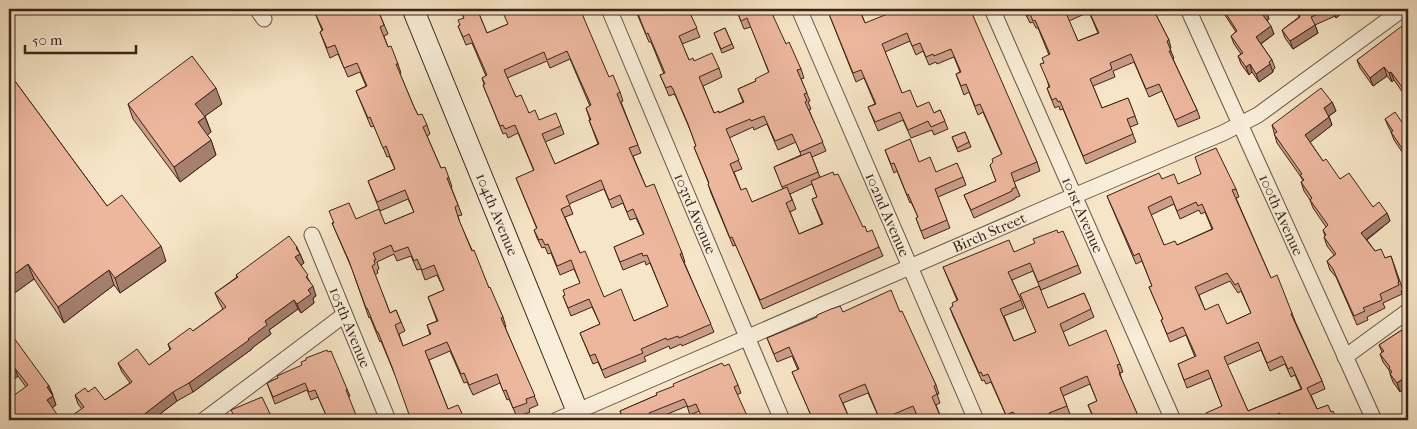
<svg xmlns="http://www.w3.org/2000/svg" width="1417" height="429" font-family="'IM FELL French Canon',serif">
  <style>
    .lines { fill: none; stroke-linecap: round; stroke-linejoin: round }
    .street-casing { stroke: #6a5444; stroke-width: 17 }
    .secondary-casing { stroke: #3c2319; stroke-width: 23 }
    .street { stroke: #f9eeda; stroke-width: 15 }
    .secondary { stroke: #f9eeda; stroke-width: 21 }
    .wall { fill: #cc9d88; stroke: #3c2319; fill-rule: evenodd }
    .shaded-wall { fill: #a6806f; stroke: #3c2319 }
    .building { fill: #edb79e; stroke: #3c2319; fill-rule: evenodd }
    .labels { text-anchor: middle; dominant-baseline: central; stroke-width: 4; stroke-linejoin: round; paint-order: stroke }
    .street-label { font-size: 15px; fill: #3c2319; stroke: #f9eeda }
  </style>
  <rect width="100%" height="100%" fill="#f6e5c6"/>
  <filter id="stains"><feTurbulence type="fractalNoise" baseFrequency=".004" numOctaves="4"/><feColorMatrix values="0 0 0 0 .2 0 0 0 0 .09 0 0 0 0 .02 0 0 0 .5 -.17"/></filter>
  <radialGradient id="worn" r=".72"><stop offset=".6" stop-color="#630" stop-opacity="0"/><stop offset="1" stop-color="#630" stop-opacity=".3"/></radialGradient>
  <g class="lines">
    <defs>
      <g id="street">
        <path d="M 257,9 L 264,19"/>
        <path id="s1" d="M 609,9 L 782,420"/>
        <path id="s2" d="M 799,9 L 976,420"/>
        <path id="s3" d="M 992,9 L 1173,420"/>
        <path id="s4" d="M 1188,9 L 1374,420"/>
        <path id="s5" d="M 312,235 L 388,420"/>
        <path d="M 1345,357 L 1408,311"/>
        <path d="M 204,420 L 344,315"/>
        <path id="s6" d="M 557,420 L 1062,201 L 1223,133 L 1258,115 L 1403,9"/>
      </g>
      <g id="secondary">
        <path id="s7" d="M 413,9 L 581,420"/>
      </g>
    </defs>
    <use href="#street" class="street-casing"/>
    <use href="#secondary" class="secondary-casing"/>
    <use href="#street" class="street"/>
    <use href="#secondary" class="secondary"/>
  </g>
  <path class="wall" d="M 460,9 L 478,9 L 477,9 L 487,33 L 508,24 L 520,9 L 609,77 L 620,92 L 623,101 L 621,102 L 641,153 L 633,156 L 646,187 L 682,253 L 685,262 L 684,262 L 714,332 L 682,346 L 681,344 L 670,349 L 669,346 L 644,357 L 646,361 L 605,378 L 598,362 L 593,364 L 580,333 L 600,324 L 592,307 L 571,316 L 563,296 L 565,295 L 580,283 L 574,269 L 560,275 L 551,253 L 548,254 L 545,247 L 542,248 L 537,238 L 534,230 L 537,229 L 516,178 L 534,171 L 518,133 L 508,138 L 506,133 L 503,134 L 483,85 L 484,84 L 482,78 L 486,76 L 472,43 L 466,45 L 458,26 L 460,25 L 464,18 ZM 570,59 L 590,106 L 586,108 L 590,120 L 589,120 L 598,144 L 555,164 L 545,142 L 564,134 L 561,126 L 539,120 L 529,113 L 516,97 L 507,78 L 547,61 L 550,68 ZM 604,189 L 612,208 L 623,203 L 630,220 L 636,218 L 644,235 L 614,247 L 623,270 L 645,261 L 646,265 L 650,263 L 668,306 L 634,321 L 604,297 L 580,253 L 565,217 L 573,214 L 569,204 Z
    M 635,9 L 688,9 L 700,37 L 682,44 L 689,60 L 719,68 L 722,77 L 703,86 L 714,113 L 719,113 L 743,102 L 738,89 L 756,81 L 769,73 L 751,27 L 744,29 L 736,9 L 786,44 L 801,69 L 804,78 L 801,79 L 810,101 L 808,102 L 811,109 L 809,110 L 826,151 L 812,157 L 820,177 L 879,247 L 883,256 L 763,309 L 736,245 L 733,246 L 711,193 L 708,184 L 709,184 L 694,147 L 696,146 L 691,132 L 676,97 L 674,94 L 669,96 L 664,84 L 660,75 L 664,74 L 651,42 L 649,42 ZM 767,124 L 778,150 L 796,142 L 801,155 L 774,167 L 783,189 L 752,202 L 741,190 L 734,172 L 742,169 L 729,138 L 753,127 L 754,130 ZM 812,184 L 817,197 L 812,199 L 822,224 L 799,234 L 790,212 L 796,209 L 790,194 Z
    M 827,9 L 862,9 L 860,10 L 865,23 L 965,9 L 1037,162 L 1040,171 L 1014,182 L 1020,196 L 1015,198 L 1015,199 L 974,218 L 964,195 L 996,181 L 990,165 L 1002,155 L 983,112 L 978,115 L 969,92 L 964,95 L 956,74 L 960,72 L 954,57 L 937,64 L 936,62 L 929,65 L 923,51 L 916,55 L 910,41 L 885,52 L 902,93 L 917,107 L 934,113 L 940,110 L 948,129 L 934,135 L 932,130 L 911,138 L 903,120 L 878,131 L 868,107 L 875,104 L 864,78 L 856,82 Z
    M 1023,9 L 1153,9 L 1169,40 L 1171,48 L 1170,49 L 1174,58 L 1173,59 L 1197,110 L 1200,118 L 1178,127 L 1162,91 L 1149,97 L 1134,62 L 1113,71 L 1115,77 L 1093,86 L 1102,108 L 1128,98 L 1138,124 L 1130,127 L 1136,142 L 1086,164 L 1063,109 L 1060,110 L 1059,106 L 1055,108 L 1050,96 L 1047,88 L 1049,87 L 1043,63 L 1049,55 L 1038,28 L 1036,28 L 1033,22 L 1030,23 ZM 1089,12 L 1098,33 L 1078,41 L 1069,21 Z
    M 1221,9 L 1267,9 L 1266,10 L 1269,19 L 1267,20 L 1274,34 L 1261,44 L 1272,60 L 1275,68 L 1273,70 L 1273,72 L 1259,82 L 1252,72 L 1249,75 L 1241,64 L 1238,56 L 1241,54 L 1234,44 L 1231,36 L 1236,32 Z
    M 1296,9 L 1347,9 L 1336,18 L 1335,16 L 1315,25 L 1318,33 L 1293,49 L 1285,38 L 1282,30 L 1299,17 Z
    M 378,10 L 388,34 L 384,36 L 388,47 L 398,64 L 401,73 L 400,74 L 414,107 L 418,115 L 427,125 L 430,134 L 427,136 L 441,168 L 449,178 L 452,187 L 451,187 L 462,215 L 458,216 L 460,223 L 489,288 L 503,317 L 506,327 L 505,327 L 538,405 L 529,409 L 530,412 L 517,417 L 509,399 L 507,400 L 500,383 L 473,395 L 467,382 L 464,383 L 450,351 L 429,360 L 448,409 L 465,420 L 395,375 L 381,341 L 380,342 L 370,317 L 369,318 L 352,269 L 332,223 L 356,219 L 385,224 L 414,212 L 408,199 L 380,211 L 368,181 L 395,169 L 389,156 L 387,157 L 374,126 L 371,127 L 356,91 L 366,86 L 360,72 L 348,77 L 338,54 L 330,58 L 320,32 L 322,30 L 315,13 L 375,12 ZM 394,254 L 397,261 L 411,256 L 417,270 L 421,269 L 425,280 L 437,275 L 444,290 L 428,297 L 437,321 L 427,325 L 430,335 L 403,346 L 399,334 L 405,331 L 396,310 L 390,313 L 387,305 L 375,275 L 378,273 L 377,270 L 379,269 L 377,262 Z
    M 1408,26 L 1408,100 L 1394,80 L 1392,82 L 1387,76 L 1373,86 L 1360,68 L 1357,60 Z
    M 725,28 L 734,48 L 722,53 L 714,33 Z
    M 9,73 L 107,206 L 166,261 L 120,293 L 114,285 L 64,323 L 34,279 L 9,297 Z
    M 1332,102 L 1336,111 L 1329,116 L 1332,125 L 1310,142 L 1323,161 L 1340,179 L 1373,207 L 1387,213 L 1390,221 L 1367,240 L 1375,251 L 1385,258 L 1391,256 L 1403,290 L 1401,291 L 1402,294 L 1383,303 L 1385,308 L 1367,317 L 1368,320 L 1357,325 L 1336,277 L 1330,270 L 1327,261 L 1334,255 L 1327,246 L 1324,237 L 1325,236 L 1323,230 L 1326,227 L 1313,208 L 1310,200 L 1304,191 L 1301,182 L 1303,181 L 1301,177 L 1277,143 L 1272,125 Z
    M 128,104 L 222,104 L 205,116 L 211,132 L 207,135 L 211,140 L 216,155 L 180,182 L 133,119 Z
    M 1385,119 L 1408,131 L 1408,158 L 1407,159 L 1394,140 L 1391,132 L 1388,126 Z
    M 965,132 L 971,147 L 958,152 L 952,137 Z
    M 885,150 L 919,162 L 936,172 L 963,177 L 966,185 L 938,197 L 950,228 L 924,239 L 916,218 L 918,217 L 911,202 L 910,203 L 897,171 L 894,173 Z
    M 1162,179 L 1178,184 L 1236,189 L 1239,197 L 1236,198 L 1271,278 L 1292,313 L 1295,321 L 1322,381 L 1325,389 L 1311,395 L 1317,409 L 1331,412 L 1337,420 L 1209,420 L 1222,406 L 1211,378 L 1187,388 L 1178,364 L 1195,357 L 1186,335 L 1170,342 L 1161,320 L 1163,319 L 1149,287 L 1152,286 L 1142,261 L 1136,264 L 1107,196 ZM 1174,204 L 1180,219 L 1199,210 L 1201,214 L 1205,212 L 1212,229 L 1177,245 L 1164,245 L 1151,215 ZM 1230,281 L 1238,293 L 1241,291 L 1251,313 L 1227,324 L 1205,310 L 1199,295 ZM 1261,350 L 1270,371 L 1285,364 L 1291,377 L 1295,375 L 1301,389 L 1248,411 L 1227,365 Z
    M 297,247 L 304,263 L 301,265 L 311,284 L 316,296 L 313,298 L 314,303 L 301,313 L 298,309 L 269,330 L 271,334 L 252,348 L 252,349 L 193,392 L 177,401 L 152,420 L 66,420 L 82,409 L 78,404 L 75,395 L 88,392 L 105,400 L 130,383 L 122,372 L 118,363 L 149,365 L 170,350 L 168,344 L 193,331 L 223,309 L 219,302 L 215,293 L 237,277 L 236,275 Z
    M 1014,252 L 1078,265 L 1081,273 L 1041,290 L 1033,271 L 1012,280 L 1024,308 L 1004,316 L 1014,341 L 1036,332 L 1020,294 L 1048,308 L 1084,293 L 1094,317 L 1063,332 L 1069,346 L 1120,364 L 1123,372 L 1120,373 L 1122,381 L 1140,420 L 1094,420 L 1088,405 L 1097,401 L 1090,384 L 1063,396 L 1070,414 L 1055,420 L 1008,420 L 991,382 L 986,384 L 984,380 L 982,381 L 953,316 L 950,308 L 953,306 L 957,300 L 943,267 Z
    M 843,312 L 900,312 L 936,385 L 939,394 L 937,394 L 940,403 L 936,405 L 942,420 L 919,420 L 916,415 L 903,420 L 880,420 L 868,393 L 843,403 L 850,420 L 813,420 L 792,372 L 798,370 L 792,356 L 777,362 L 767,338 Z
    M 1408,326 L 1408,387 L 1407,386 L 1400,392 L 1393,382 L 1390,374 L 1390,373 L 1389,370 L 1383,362 L 1380,354 L 1382,352 L 1379,345 Z
    M 9,337 L 49,386 L 56,405 L 52,408 L 26,387 L 18,376 L 9,383 Z
    M 724,366 L 738,385 L 741,393 L 690,415 L 687,406 L 653,420 L 623,420 L 620,411 Z
    M 278,378 L 347,389 L 350,396 L 326,415 L 318,397 L 311,400 L 307,390 L 275,404 L 267,383 Z"/>
  <path class="shaded-wall" d="M 1335,9 L 1347,9 L 1336,18 L 1333,10 Z
    M 1266,11 L 1269,19 L 1265,21 L 1262,14 Z
    M 1315,25 L 1318,33 L 1293,49 L 1290,41 Z
    M 1271,26 L 1274,34 L 1259,45 L 1256,37 Z
    M 1250,64 L 1252,72 L 1249,75 L 1246,67 Z
    M 1270,64 L 1273,72 L 1259,82 L 1256,74 Z
    M 1384,67 L 1387,76 L 1373,86 L 1370,78 Z
    M 1391,72 L 1394,80 L 1392,82 L 1389,73 Z
    M 216,88 L 222,104 L 201,119 L 195,104 Z
    M 1332,102 L 1336,111 L 1327,117 L 1324,108 Z
    M 205,117 L 211,132 L 204,138 L 198,122 Z
    M 1329,117 L 1332,125 L 1308,144 L 1305,135 Z
    M 211,140 L 216,155 L 180,182 L 174,167 Z
    M 1408,149 L 1408,158 L 1407,159 L 1404,151 Z
    M 1387,213 L 1390,221 L 1364,241 L 1361,233 Z
    M 161,246 L 166,261 L 120,293 L 115,278 Z
    M 300,254 L 304,263 L 299,267 L 295,257 Z
    M 28,264 L 34,279 L 9,297 L 9,278 Z
    M 109,270 L 114,285 L 64,323 L 58,307 Z
    M 313,286 L 316,296 L 313,298 L 314,303 L 301,313 L 297,304 L 308,290 Z
    M 294,300 L 298,309 L 269,330 L 271,334 L 252,348 L 252,349 L 193,392 L 189,383 L 248,339 L 265,321 Z
    M 14,367 L 18,376 L 9,383 L 9,371 Z
    M 1404,378 L 1407,386 L 1400,392 L 1397,383 Z
    M 49,386 L 53,395 L 47,387 Z
    M 173,392 L 177,401 L 152,420 L 137,420 Z
    M 53,396 L 56,405 L 50,409 L 47,400 Z"/>
  <path class="building" d="M 326,9 L 373,9 L 375,12 L 378,10 L 384,25 L 380,27 L 388,47 L 391,46 L 398,64 L 396,64 L 414,107 L 418,115 L 422,114 L 427,125 L 423,127 L 441,168 L 445,167 L 449,178 L 447,178 L 458,205 L 455,207 L 459,220 L 472,251 L 474,250 L 489,288 L 490,287 L 503,317 L 501,318 L 535,396 L 526,399 L 527,403 L 513,408 L 506,390 L 503,391 L 497,374 L 469,385 L 464,373 L 461,374 L 447,342 L 425,351 L 448,409 L 458,405 L 465,420 L 411,420 L 392,367 L 378,332 L 377,332 L 367,308 L 366,308 L 349,261 L 332,223 L 334,223 L 329,211 L 349,203 L 356,219 L 379,209 L 385,224 L 414,212 L 405,190 L 377,202 L 368,181 L 395,169 L 386,146 L 383,148 L 370,117 L 368,118 L 356,91 L 367,86 L 357,63 L 344,68 L 335,45 L 327,48 L 320,32 L 323,30 L 315,13 ZM 391,245 L 394,252 L 408,247 L 414,261 L 417,259 L 422,270 L 434,265 L 444,290 L 428,297 L 438,321 L 427,325 L 431,334 L 403,346 L 395,325 L 401,322 L 396,310 L 390,313 L 387,305 L 372,266 L 375,264 L 374,260 L 376,260 L 373,253 Z
    M 460,9 L 477,9 L 487,33 L 508,24 L 504,15 L 520,9 L 580,9 L 609,77 L 613,75 L 620,92 L 617,94 L 638,145 L 629,148 L 646,187 L 654,184 L 682,253 L 680,254 L 711,324 L 679,338 L 678,336 L 667,340 L 666,338 L 641,349 L 643,353 L 602,370 L 595,354 L 590,356 L 580,333 L 600,324 L 589,299 L 568,308 L 563,296 L 565,295 L 563,290 L 580,283 L 571,260 L 557,266 L 548,244 L 545,245 L 542,239 L 539,240 L 534,230 L 537,228 L 516,178 L 534,170 L 515,125 L 505,129 L 503,125 L 500,126 L 483,85 L 485,84 L 482,78 L 487,75 L 469,34 L 463,37 L 458,26 L 460,25 L 458,20 L 464,18 ZM 567,51 L 591,105 L 586,108 L 591,120 L 589,120 L 599,144 L 555,164 L 542,134 L 561,126 L 556,113 L 539,120 L 535,110 L 529,113 L 521,95 L 516,97 L 504,70 L 544,52 L 547,60 ZM 601,180 L 609,200 L 620,195 L 627,212 L 633,209 L 644,234 L 614,247 L 620,262 L 642,253 L 643,256 L 647,255 L 668,306 L 634,321 L 621,289 L 604,297 L 585,251 L 580,253 L 561,209 L 570,205 L 566,196 Z
    M 636,9 L 688,9 L 697,28 L 679,36 L 689,60 L 693,58 L 694,61 L 712,53 L 719,68 L 699,77 L 714,113 L 719,111 L 719,113 L 744,102 L 738,89 L 756,81 L 755,79 L 769,72 L 747,18 L 741,21 L 736,9 L 770,9 L 786,44 L 789,42 L 801,69 L 797,70 L 807,93 L 804,94 L 807,101 L 805,102 L 823,142 L 800,152 L 792,134 L 775,141 L 764,116 L 751,121 L 750,119 L 726,129 L 739,160 L 730,164 L 741,190 L 746,188 L 752,202 L 787,187 L 792,200 L 786,203 L 799,234 L 823,224 L 812,199 L 817,197 L 811,181 L 833,172 L 834,175 L 838,174 L 863,227 L 865,226 L 867,232 L 872,230 L 879,247 L 760,300 L 732,237 L 730,238 L 708,184 L 709,183 L 694,147 L 696,146 L 688,124 L 673,89 L 671,86 L 666,88 L 660,75 L 665,73 L 648,33 L 646,34 Z
    M 827,9 L 859,9 L 865,23 L 900,9 L 970,9 L 1037,162 L 1011,173 L 1016,187 L 1012,189 L 1012,191 L 971,210 L 964,195 L 996,181 L 990,165 L 993,162 L 992,159 L 1002,154 L 980,104 L 975,106 L 966,84 L 961,86 L 956,74 L 961,72 L 951,49 L 934,56 L 933,54 L 926,57 L 920,43 L 912,46 L 907,33 L 882,44 L 902,93 L 910,90 L 917,107 L 929,102 L 934,113 L 940,110 L 945,121 L 931,127 L 928,121 L 908,130 L 900,112 L 875,122 L 868,107 L 876,104 L 861,70 L 853,73 Z
    M 1024,9 L 1076,9 L 1066,13 L 1078,41 L 1099,33 L 1088,9 L 1153,9 L 1169,40 L 1167,41 L 1171,51 L 1169,51 L 1197,110 L 1175,120 L 1159,84 L 1146,89 L 1131,54 L 1110,63 L 1112,69 L 1090,79 L 1102,108 L 1128,98 L 1135,116 L 1127,119 L 1133,134 L 1083,156 L 1060,101 L 1058,102 L 1056,98 L 1052,100 L 1047,88 L 1050,87 L 1040,64 L 1044,63 L 1042,58 L 1050,54 L 1035,20 L 1033,21 L 1030,14 L 1027,16 Z
    M 1223,9 L 1265,9 L 1266,11 L 1262,14 L 1271,26 L 1256,37 L 1272,60 L 1269,62 L 1270,64 L 1256,74 L 1250,64 L 1246,67 L 1238,56 L 1243,53 L 1231,36 L 1237,31 Z
    M 1296,9 L 1331,9 L 1311,17 L 1315,25 L 1290,41 L 1282,30 L 1300,17 Z
    M 1406,23 L 1408,26 L 1408,40 L 1406,42 L 1408,44 L 1408,95 L 1391,72 L 1389,73 L 1384,67 L 1370,78 L 1357,60 Z
    M 725,28 L 732,44 L 721,49 L 714,33 Z
    M 192,56 L 216,88 L 195,104 L 205,117 L 198,122 L 211,140 L 174,167 L 128,104 Z
    M 9,73 L 107,206 L 122,195 L 161,246 L 115,278 L 109,270 L 58,307 L 28,264 L 9,278 Z
    M 1321,88 L 1332,102 L 1324,108 L 1329,117 L 1305,135 L 1323,161 L 1326,159 L 1340,179 L 1349,173 L 1373,207 L 1379,202 L 1387,213 L 1361,233 L 1375,251 L 1381,249 L 1385,258 L 1391,256 L 1399,282 L 1398,282 L 1399,285 L 1380,294 L 1382,300 L 1363,308 L 1365,311 L 1354,316 L 1333,269 L 1327,261 L 1336,254 L 1324,237 L 1326,235 L 1323,230 L 1328,225 L 1310,200 L 1312,198 L 1301,182 L 1304,180 L 1300,175 L 1302,174 L 1274,134 L 1277,132 L 1272,125 Z
    M 1395,112 L 1408,131 L 1408,149 L 1404,151 L 1391,132 L 1393,131 L 1385,119 Z
    M 965,132 L 969,142 L 957,148 L 952,137 Z
    M 910,139 L 919,162 L 930,157 L 936,172 L 957,163 L 963,177 L 935,189 L 947,220 L 921,231 L 916,218 L 918,217 L 908,194 L 907,195 L 894,163 L 891,164 L 885,150 Z
    M 1216,148 L 1236,189 L 1232,190 L 1271,278 L 1277,275 L 1292,313 L 1291,314 L 1322,381 L 1307,388 L 1317,409 L 1328,405 L 1331,412 L 1333,411 L 1337,420 L 1305,420 L 1304,417 L 1298,420 L 1283,420 L 1280,413 L 1265,420 L 1209,420 L 1206,413 L 1222,406 L 1208,370 L 1184,380 L 1178,364 L 1196,356 L 1183,327 L 1167,334 L 1161,320 L 1163,319 L 1149,287 L 1152,286 L 1139,253 L 1134,256 L 1107,196 L 1159,173 L 1162,179 L 1174,174 L 1178,184 L 1201,174 L 1195,157 ZM 1171,196 L 1177,211 L 1196,202 L 1198,206 L 1202,204 L 1213,229 L 1177,245 L 1175,241 L 1164,245 L 1148,207 ZM 1227,273 L 1235,285 L 1238,283 L 1251,313 L 1227,324 L 1218,304 L 1205,310 L 1195,287 ZM 1258,342 L 1267,363 L 1282,356 L 1288,369 L 1292,367 L 1302,389 L 1248,411 L 1224,357 Z
    M 810,152 L 818,172 L 782,187 L 774,167 Z
    M 1057,230 L 1058,233 L 1063,231 L 1078,265 L 1038,282 L 1030,263 L 1008,272 L 1021,300 L 1000,309 L 1014,341 L 1036,332 L 1020,294 L 1039,286 L 1048,308 L 1084,293 L 1091,309 L 1060,324 L 1069,346 L 1106,330 L 1120,364 L 1117,365 L 1120,373 L 1119,373 L 1140,420 L 1095,420 L 1088,405 L 1097,401 L 1087,376 L 1060,388 L 1067,406 L 1049,413 L 1052,420 L 1017,420 L 1013,412 L 1006,415 L 988,374 L 983,376 L 981,372 L 979,373 L 950,308 L 953,306 L 952,303 L 958,300 L 943,267 L 1009,240 L 1014,252 L 1035,243 L 1033,239 Z
    M 289,236 L 297,247 L 296,248 L 300,254 L 295,257 L 308,275 L 306,277 L 313,286 L 308,290 L 311,294 L 297,304 L 294,300 L 265,321 L 267,325 L 248,339 L 249,340 L 189,383 L 173,392 L 137,420 L 66,420 L 84,407 L 75,395 L 85,388 L 88,392 L 95,387 L 105,400 L 132,382 L 118,363 L 137,349 L 149,365 L 171,349 L 168,344 L 190,328 L 193,331 L 226,307 L 215,293 L 238,277 L 236,275 Z
    M 891,290 L 900,312 L 902,311 L 936,385 L 934,386 L 937,394 L 932,397 L 942,420 L 919,420 L 913,406 L 880,420 L 865,384 L 839,395 L 850,420 L 813,420 L 792,372 L 799,369 L 789,347 L 774,354 L 767,338 L 817,317 L 817,315 L 831,309 L 840,306 L 843,312 Z
    M 1408,326 L 1408,383 L 1404,378 L 1397,383 L 1390,374 L 1392,372 L 1389,368 L 1390,367 L 1380,354 L 1384,351 L 1379,345 Z
    M 9,337 L 11,340 L 14,338 L 49,386 L 47,387 L 53,396 L 47,400 L 61,420 L 9,420 L 9,399 L 28,385 L 14,367 L 9,371 Z
    M 327,350 L 328,352 L 331,351 L 347,389 L 346,390 L 358,420 L 325,420 L 323,416 L 326,415 L 315,390 L 309,392 L 305,383 L 273,397 L 267,383 L 278,378 L 277,376 L 302,365 L 301,362 L 306,360 L 306,358 Z
    M 722,363 L 724,366 L 729,364 L 738,385 L 734,387 L 749,420 L 703,420 L 696,404 L 688,407 L 684,399 L 649,413 L 652,420 L 624,420 L 620,411 L 657,395 L 656,393 L 674,386 L 673,384 Z
    M 262,397 L 273,420 L 235,420 L 236,420 L 231,410 Z
    M 876,418 L 877,420 L 870,420 Z"/>
  <g class="labels">
    <g class="street-label">
      <text stroke="none"><textPath href="#s7" startOffset="222">104th Avenue</textPath></text>
      <text stroke="none"><textPath href="#s2" startOffset="224">102nd Avenue</textPath></text>
      <text stroke="none"><textPath href="#s1" startOffset="222">103rd Avenue</textPath></text>
      <text stroke="none"><textPath href="#s3" startOffset="225">101st Avenue</textPath></text>
      <text stroke="none"><textPath href="#s4" startOffset="226">100th Avenue</textPath></text>
      <text stroke="none"><textPath href="#s6" startOffset="471">Birch Street</textPath></text>
      <text stroke="none"><textPath href="#s5" startOffset="100">105th Avenue</textPath></text>
    </g>
  </g>
  <rect width="1417" height="429" fill="none" stroke="#f6e5c6" stroke-width="30"/>
  <rect x="10" y="10" width="1397" height="409" fill="none" stroke="#3c2319" stroke-width="2.5"/>
  <rect x="15" y="15" width="1387" height="399" fill="none" stroke="#3c2319"/>
  <path d="M25 45v8h111v-8" fill="none" stroke="#3c2319" stroke-width="2.5"/>
  <text x="32" y="45" font-size="15" fill="#3c2319" stroke="#f9eeda" stroke-width="4" paint-order="stroke">50 m</text>
  <rect width="100%" height="100%" filter="url(#stains)"/>
  <rect width="100%" height="100%" fill="url(#worn)"/>
</svg>
